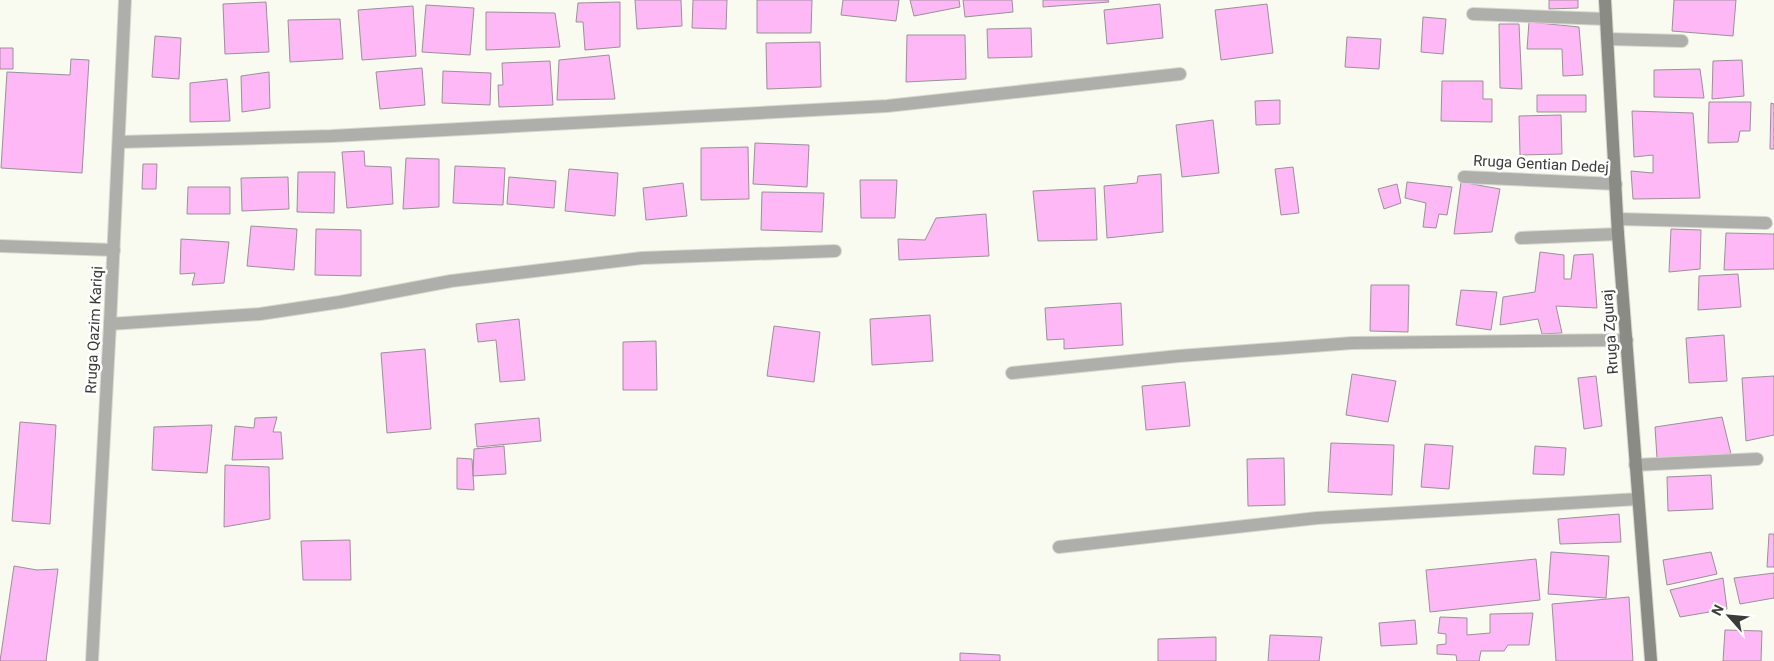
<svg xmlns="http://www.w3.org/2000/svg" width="1774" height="661" font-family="Roboto,sans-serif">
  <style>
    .building { fill: #feb8f6; stroke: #999198 }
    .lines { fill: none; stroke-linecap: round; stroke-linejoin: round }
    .service-casing { stroke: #d8d8cf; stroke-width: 14 }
    .minor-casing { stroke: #d8d8cf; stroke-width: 14 }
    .tertiary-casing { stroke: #d8d8cf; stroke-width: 14 }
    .secondary-casing { stroke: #d8d8cf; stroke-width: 14 }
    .service { stroke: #aeafaa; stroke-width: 12 }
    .minor { stroke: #aeafaa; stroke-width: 12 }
    .tertiary { stroke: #aeafaa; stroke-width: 12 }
    .secondary { stroke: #8a8b84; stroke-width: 12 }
    .labels { text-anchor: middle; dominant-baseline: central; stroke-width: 5; stroke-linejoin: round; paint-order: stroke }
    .street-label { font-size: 15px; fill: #3b3b37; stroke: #fff }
  </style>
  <rect width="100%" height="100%" fill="#fafbf0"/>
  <path class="building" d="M 635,0 L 681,0 L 682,26 L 637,29 Z
    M 693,0 L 727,0 L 726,29 L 692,28 Z
    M 757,0 L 812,0 L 811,33 L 757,33 Z
    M 843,0 L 899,0 L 896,21 L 841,15 Z
    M 910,0 L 959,0 L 960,7 L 914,16 Z
    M 963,0 L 1012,0 L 1013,12 L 965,17 Z
    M 1043,0 L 1108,0 L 1109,2 L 1043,7 Z
    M 1549,0 L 1578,0 L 1578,8 L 1549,9 Z
    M 1674,0 L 1736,0 L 1733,36 L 1672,31 Z
    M 266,2 L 269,52 L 225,54 L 223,4 Z
    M 620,2 L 620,47 L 585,50 L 583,22 L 576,22 L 578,3 Z
    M 1160,4 L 1163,38 L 1107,44 L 1104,10 Z
    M 1267,4 L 1273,53 L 1221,60 L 1215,10 Z
    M 426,5 L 474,8 L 470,55 L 422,52 Z
    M 413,6 L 416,56 L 362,60 L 358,10 Z
    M 486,12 L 555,13 L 560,47 L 486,50 Z
    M 1423,17 L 1446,19 L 1443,54 L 1421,52 Z
    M 340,19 L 343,59 L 290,62 L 288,20 Z
    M 1529,22 L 1579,27 L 1583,75 L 1563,76 L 1562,49 L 1527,49 Z
    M 1499,24 L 1519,24 L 1522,89 L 1500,88 Z
    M 1031,28 L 1032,57 L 988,58 L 987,29 Z
    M 907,35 L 965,35 L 966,79 L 906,82 Z
    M 155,36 L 181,38 L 179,79 L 152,77 Z
    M 1347,37 L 1381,39 L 1379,69 L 1345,67 Z
    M 820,42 L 821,87 L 767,89 L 766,43 Z
    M 0,48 L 13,48 L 13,69 L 0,69 Z
    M 609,55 L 615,99 L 557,100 L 559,60 Z
    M 71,59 L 89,60 L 82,173 L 1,168 L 7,72 L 70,75 Z
    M 1742,60 L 1744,96 L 1712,99 L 1713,61 Z
    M 550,61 L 553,105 L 499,107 L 498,85 L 503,85 L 502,63 Z
    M 422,68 L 425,105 L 380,109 L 376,72 Z
    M 1700,69 L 1704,98 L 1654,97 L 1654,70 Z
    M 443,71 L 491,73 L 490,105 L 442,103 Z
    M 269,72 L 270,108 L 242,112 L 241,76 Z
    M 227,79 L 230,121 L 190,122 L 190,83 Z
    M 1442,81 L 1483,81 L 1483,99 L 1492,99 L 1492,122 L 1441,121 Z
    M 1537,95 L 1586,95 L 1586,112 L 1537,112 Z
    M 1280,100 L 1280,124 L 1256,125 L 1255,101 Z
    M 1709,102 L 1751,102 L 1750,131 L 1740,131 L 1738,142 L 1708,143 Z
    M 1771,103 L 1774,104 L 1774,149 L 1770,149 Z
    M 1632,111 L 1693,113 L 1700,198 L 1633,199 L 1631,171 L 1653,173 L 1653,155 L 1634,157 Z
    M 1561,115 L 1562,154 L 1520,155 L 1519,116 Z
    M 1213,120 L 1219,173 L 1182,177 L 1176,125 Z
    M 755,143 L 809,145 L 807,187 L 753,184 Z
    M 748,147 L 749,199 L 701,200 L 701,148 Z
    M 364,151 L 365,166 L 391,167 L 393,204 L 347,208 L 342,152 Z
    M 406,158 L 439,159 L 439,207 L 403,209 Z
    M 143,164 L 157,164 L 156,189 L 142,189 Z
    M 455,166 L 505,168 L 503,205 L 453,203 Z
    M 1293,167 L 1299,213 L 1281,215 L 1275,169 Z
    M 569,169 L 618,173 L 615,216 L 565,211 Z
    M 298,172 L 335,172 L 334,213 L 297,212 Z
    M 1161,174 L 1163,232 L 1107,238 L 1104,186 L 1137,183 L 1138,176 Z
    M 288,177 L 289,209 L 242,211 L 241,178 Z
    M 509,177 L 556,181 L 554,208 L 507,204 Z
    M 860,180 L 897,180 L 895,218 L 861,218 Z
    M 1407,182 L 1452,187 L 1447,215 L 1439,214 L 1436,228 L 1423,227 L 1426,203 L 1405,198 Z
    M 1461,182 L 1500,189 L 1492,232 L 1454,234 Z
    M 683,183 L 687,216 L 646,220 L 643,188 Z
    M 1397,184 L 1401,203 L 1384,209 L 1378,189 Z
    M 188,187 L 230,187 L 230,214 L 187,214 Z
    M 1095,188 L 1097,240 L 1038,241 L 1033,191 Z
    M 762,192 L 824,193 L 822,232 L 761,230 Z
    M 986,214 L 989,256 L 899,260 L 898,239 L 925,240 L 936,218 Z
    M 251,226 L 297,229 L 294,270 L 247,266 Z
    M 316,229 L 361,230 L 361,276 L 315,275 Z
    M 1671,229 L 1701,230 L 1700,269 L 1669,272 Z
    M 1726,233 L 1774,234 L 1774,269 L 1724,270 Z
    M 181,239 L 229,242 L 224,283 L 192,285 L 195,273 L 180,274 Z
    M 1540,252 L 1564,255 L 1564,279 L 1571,279 L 1574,255 L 1593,254 L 1597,308 L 1556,306 L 1562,333 L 1542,334 L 1538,319 L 1500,325 L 1503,297 L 1535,292 Z
    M 1738,274 L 1741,307 L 1698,310 L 1699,276 Z
    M 1371,285 L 1409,285 L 1408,332 L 1370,331 Z
    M 1461,290 L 1497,292 L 1491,330 L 1456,325 Z
    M 1121,303 L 1123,345 L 1064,349 L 1064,339 L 1047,340 L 1045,308 Z
    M 930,315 L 933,361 L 872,365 L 870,319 Z
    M 519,319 L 525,380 L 500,382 L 496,340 L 478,342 L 476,324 Z
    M 774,326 L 820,332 L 814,382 L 767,376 Z
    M 1724,335 L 1727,381 L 1689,383 L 1686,338 Z
    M 656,341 L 657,390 L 623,390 L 623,342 Z
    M 425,349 L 431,429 L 387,433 L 381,353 Z
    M 1352,374 L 1396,381 L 1388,422 L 1346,415 Z
    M 1596,376 L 1602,426 L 1584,429 L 1578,378 Z
    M 1774,376 L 1774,435 L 1746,441 L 1742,378 Z
    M 1185,382 L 1190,426 L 1146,430 L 1142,386 Z
    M 277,417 L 273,432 L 281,432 L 283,459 L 232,460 L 235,426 L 254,428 L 255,418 Z
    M 1722,417 L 1731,454 L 1657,458 L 1655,427 Z
    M 539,418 L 541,441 L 477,447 L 475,424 Z
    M 20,422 L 56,425 L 50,524 L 12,521 Z
    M 212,425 L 207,473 L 152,470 L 154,427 Z
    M 1331,443 L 1394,445 L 1392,495 L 1328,492 Z
    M 1425,444 L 1453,446 L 1449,489 L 1421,487 Z
    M 504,446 L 506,474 L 473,476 L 474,449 Z
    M 1535,446 L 1566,448 L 1564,475 L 1533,474 Z
    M 457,458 L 472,459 L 474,490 L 457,489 Z
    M 1284,458 L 1285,505 L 1248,506 L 1247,459 Z
    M 225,465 L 269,467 L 270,519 L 224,527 Z
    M 1711,475 L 1713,509 L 1668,511 L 1667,477 Z
    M 1619,514 L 1621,542 L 1560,544 L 1558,519 Z
    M 1769,534 L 1774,534 L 1774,567 L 1767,567 Z
    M 350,540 L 351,580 L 303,580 L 301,541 Z
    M 1551,552 L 1609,556 L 1606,598 L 1548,594 Z
    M 1711,552 L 1717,574 L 1667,585 L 1663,560 Z
    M 1536,559 L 1540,600 L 1430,612 L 1426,570 Z
    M 14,566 L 37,570 L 58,569 L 46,661 L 0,661 Z
    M 1774,573 L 1774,598 L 1740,604 L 1734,578 Z
    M 1723,578 L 1727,609 L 1680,617 L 1670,590 Z
    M 1629,597 L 1633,661 L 1556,661 L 1552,604 Z
    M 1533,613 L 1529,645 L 1508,645 L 1504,651 L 1481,651 L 1479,661 L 1457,661 L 1456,655 L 1437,654 L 1437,645 L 1446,644 L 1446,634 L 1438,633 L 1440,617 L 1467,618 L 1467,635 L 1490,633 L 1490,614 Z
    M 1415,620 L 1417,644 L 1381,646 L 1379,623 Z
    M 1725,630 L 1762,631 L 1761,661 L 1723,661 Z
    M 1270,635 L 1322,637 L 1319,661 L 1268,661 Z
    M 1216,637 L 1216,661 L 1158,661 L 1158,639 Z
    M 960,653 L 1000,655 L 1000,661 L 960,661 Z"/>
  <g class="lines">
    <defs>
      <path id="service" d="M 1473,14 L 1606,19
        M 1608,39 L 1682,41
        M 1618,219 L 1766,223
        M 1521,238 L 1618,234
        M 1635,465 L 1757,459"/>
      <path id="minor" d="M 119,142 L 332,136 L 887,106 L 1180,74
        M 1464,177 L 1616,184
        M 0,246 L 114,250
        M 110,324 L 260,314 L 340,302 L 451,281 L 642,258 L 835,251
        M 1012,373 L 1179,356 L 1352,343 L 1627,340
        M 1059,547 L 1317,518 L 1638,499"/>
      <path id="tertiary" d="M 92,661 L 110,324 L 125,0"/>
      <path id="secondary" d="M 1605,0 L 1618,234 L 1651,661"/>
    </defs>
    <use href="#service" class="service-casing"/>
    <use href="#minor" class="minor-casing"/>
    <use href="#tertiary" class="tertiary-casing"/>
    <use href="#secondary" class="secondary-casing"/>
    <use href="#service" class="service"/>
    <use href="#minor" class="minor"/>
    <use href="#tertiary" class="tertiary"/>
    <use href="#secondary" class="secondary"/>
  </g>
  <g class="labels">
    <g class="street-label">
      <text transform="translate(1541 164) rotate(3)">Rruga Gentian Dedej</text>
      <text transform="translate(94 330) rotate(-87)">Rruga Qazim Kariqi</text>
      <text transform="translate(1610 332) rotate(-94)">Rruga Zguraj</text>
    </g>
  </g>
  <g transform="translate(1729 616) rotate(297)" stroke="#ffffff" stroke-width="4" paint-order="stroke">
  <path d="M0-4L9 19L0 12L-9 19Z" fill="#3b3b37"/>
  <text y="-8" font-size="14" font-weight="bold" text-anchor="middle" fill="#3b3b37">N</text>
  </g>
</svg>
